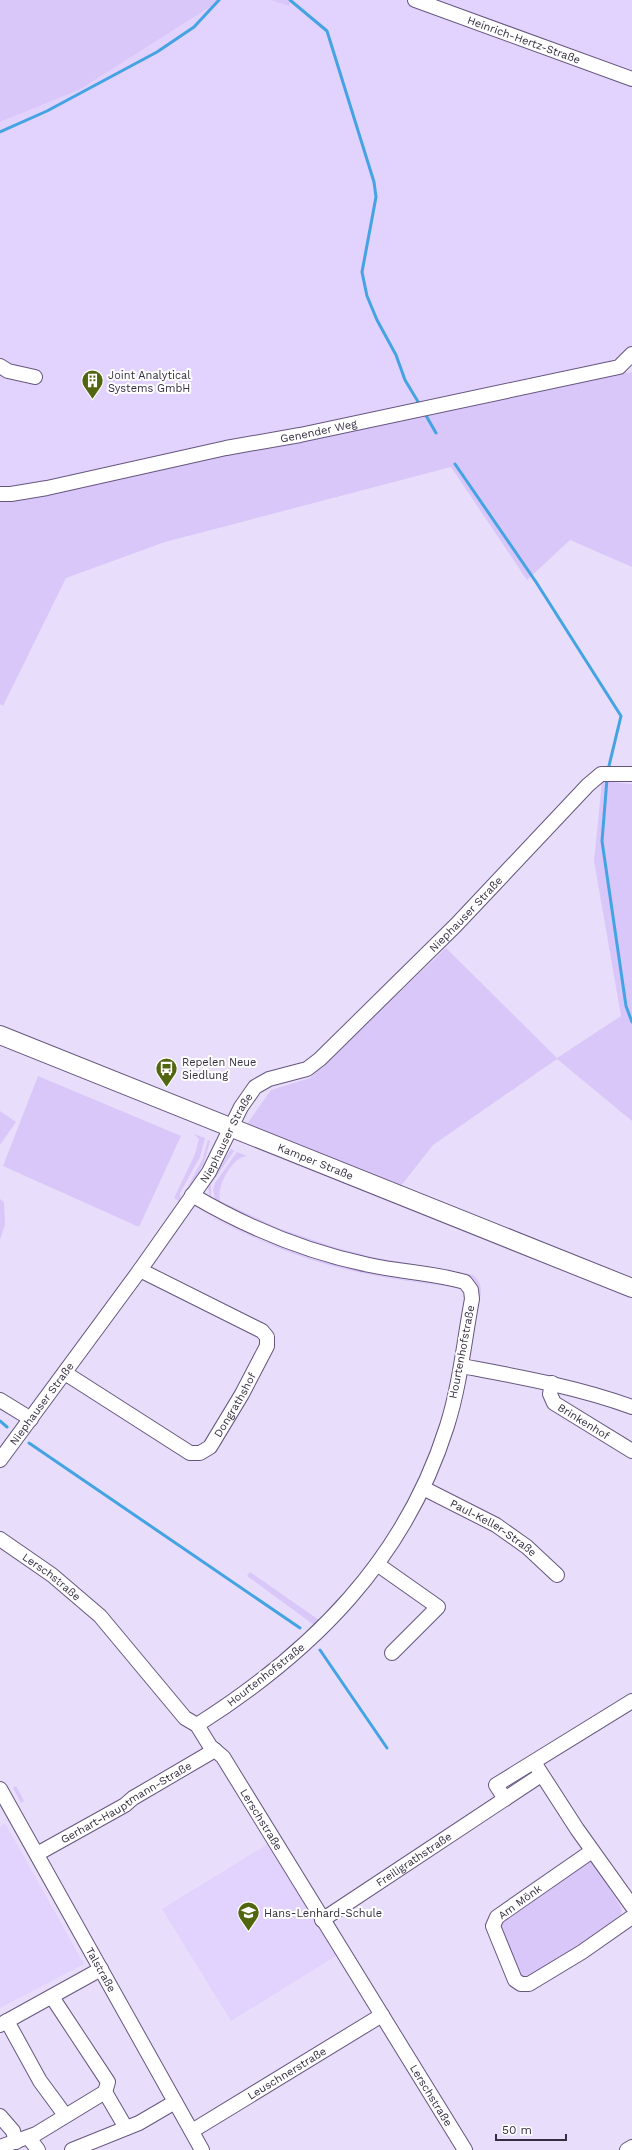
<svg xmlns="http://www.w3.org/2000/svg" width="632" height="2150" font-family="'Work Sans',sans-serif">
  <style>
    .built { fill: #e2d2fe }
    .green { fill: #d9c7f9 }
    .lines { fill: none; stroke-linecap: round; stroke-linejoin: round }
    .stream { stroke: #44a3e3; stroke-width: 3 }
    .minor-casing { stroke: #66567f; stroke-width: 16 }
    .major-casing { stroke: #66567f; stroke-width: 20 }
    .minor { stroke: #fff; stroke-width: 14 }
    .major { stroke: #fff; stroke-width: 18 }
    .labels { text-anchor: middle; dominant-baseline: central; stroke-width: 4; stroke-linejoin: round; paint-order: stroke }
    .street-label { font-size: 11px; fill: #342e40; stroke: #fff }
    .poi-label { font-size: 11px; fill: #342e40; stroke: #fff; text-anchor: start }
  </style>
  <rect width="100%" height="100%" fill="#e8defb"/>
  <path class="built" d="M 221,0 L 270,0 L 289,6 L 291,0 L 632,0 L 632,364 L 16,490 L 0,489 L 0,122 L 79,90 Z
    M 5,1823 L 84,1964 L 0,2008 L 0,1827 Z
    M 268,1844 L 336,1956 L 231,2021 L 162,1909 Z"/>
  <path class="green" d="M 0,0 L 221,0 L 79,90 L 0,122 Z
    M 270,0 L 291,0 L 289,6 Z
    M 619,367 L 627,373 L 632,372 L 632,567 L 570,540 L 527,580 L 451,467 L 165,542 L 66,578 L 3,706 L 0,704 L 0,494 Z
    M 602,781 L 632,784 L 632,1121 L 557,1059 L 433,1145 L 400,1187 L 247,1124 L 271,1090 L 310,1078 L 446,948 L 557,1058 L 621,1016 L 594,861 Z
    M 38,1076 L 181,1136 L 139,1227 L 3,1166 Z
    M 0,1111 L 16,1122 L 0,1145 Z
    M 194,1134 L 205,1138 L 200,1157 L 180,1193 L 181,1202 L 174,1198 L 195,1154 L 199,1139 Z
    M 208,1140 L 210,1141 L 204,1163 L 184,1198 L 183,1196 L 203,1158 Z
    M 231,1149 L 234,1151 L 211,1184 L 211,1196 L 210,1199 L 208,1187 L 210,1182 Z
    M 237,1152 L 247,1156 C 232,1157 216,1187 220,1201 L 278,1228 L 334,1247 L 372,1257 L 473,1275 C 485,1285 481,1296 477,1309 C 478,1297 481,1287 471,1279 L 405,1267 L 303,1243 L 216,1202 L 213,1190 L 215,1183 Z
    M 0,1199 L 4,1202 L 5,1224 L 0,1240 Z
    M 200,1212 L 261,1240 L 313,1259 L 377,1275 L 459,1288 C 415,1282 371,1277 329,1265 C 284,1253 241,1232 200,1212 Z
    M 250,1572 L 319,1620 L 314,1625 L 247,1576 Z
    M 16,1786 L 24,1801 L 21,1803 L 13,1788 Z
    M 586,1860 L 590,1861 L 595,1866 L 621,1907 C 622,1912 621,1917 618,1921 C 609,1931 530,1981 520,1977 L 498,1928 L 500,1921 Z"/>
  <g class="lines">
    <path class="stream" d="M 290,0 L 327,31 L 374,182 L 376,197 L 362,272 L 367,296 L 377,320 L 396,355 L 405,380 L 420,405
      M 0,132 L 47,111 L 157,52 L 194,27 L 219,0
      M 424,412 L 436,433
      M 455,464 L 536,582 L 621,716 L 608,770
      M 607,779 L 602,841 L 626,1006 L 632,1022
      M 0,1421 L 7,1427
      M 29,1443 L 300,1628
      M 320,1650 L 387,1748"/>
    <defs>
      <g id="minor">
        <path id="s1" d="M 415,0 L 632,79"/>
        <path d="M 0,366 L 8,371 L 35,377"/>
        <path id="s2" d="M 0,494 L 11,494 L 47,488 L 226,448 L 300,435 L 619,367 L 632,354"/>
        <path d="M 192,1195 C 248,1228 306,1252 369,1265 C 401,1272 434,1273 465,1282 L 471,1290 L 472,1299 C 464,1342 460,1385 447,1426 C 405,1560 312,1652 197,1725"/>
        <path d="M 462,1366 C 520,1377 577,1387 632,1407"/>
        <path id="s3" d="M 65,1373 L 190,1453 L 200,1453 L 210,1447 L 242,1394 L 267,1346 L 267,1337 L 262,1331 L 140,1270"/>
        <path id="s4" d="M 552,1383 L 550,1394 L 554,1403 L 632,1451"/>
        <path d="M 0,1400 L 31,1419"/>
        <path id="s5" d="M 0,1460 L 140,1270 L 209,1172 L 241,1107 L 255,1087 L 269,1079 L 307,1069 L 320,1059 L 456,925 L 588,785 L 601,774 L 632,774"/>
        <path id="s6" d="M 423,1488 L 496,1525 L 527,1547 L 557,1575"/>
        <path id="s7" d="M 0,1539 L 52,1575 L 100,1616 L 185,1718 L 197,1725 L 210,1746 L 223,1757 L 465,2150"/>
        <path d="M 377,1564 L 438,1607 L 392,1653"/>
        <path d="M 537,1767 L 577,1829 L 632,1906"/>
        <path id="s8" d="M 0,1789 L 202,2150"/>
        <path d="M 505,1799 L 496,1785 L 632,1701"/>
        <path d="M 592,1851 L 497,1917 L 493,1926 L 515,1980 L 521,1984 L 529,1984 L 582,1952 L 632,1917"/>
        <path id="s9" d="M 37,1854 L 125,1805 L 133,1798 L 215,1750"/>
        <path id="s10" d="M 322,1920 L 541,1775"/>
        <path d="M 7,2021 L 40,2081 L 65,2115"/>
        <path d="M 0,2025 L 101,1969"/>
        <path d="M 105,2092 L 126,2128"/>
        <path d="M 0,2116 L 13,2131 L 16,2142"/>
        <path id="s11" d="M 192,2131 L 382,2015"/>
        <path d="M 29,2138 L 38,2150"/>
        <path d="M 0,2147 L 36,2134 L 105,2092 L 108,2082 L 52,1997"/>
        <path d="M 72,2150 L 139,2123 L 175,2102"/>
        <path d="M 627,2150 L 632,2147"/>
      </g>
      <g id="major">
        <path id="s12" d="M 0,1035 L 632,1288"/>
      </g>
    </defs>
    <use href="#minor" class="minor-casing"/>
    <use href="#major" class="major-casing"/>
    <use href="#minor" class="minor"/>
    <use href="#major" class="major"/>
  </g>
  <defs>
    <symbol id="building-pin" viewBox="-11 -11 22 30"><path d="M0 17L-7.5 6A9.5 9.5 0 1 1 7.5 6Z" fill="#52650f" stroke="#fff"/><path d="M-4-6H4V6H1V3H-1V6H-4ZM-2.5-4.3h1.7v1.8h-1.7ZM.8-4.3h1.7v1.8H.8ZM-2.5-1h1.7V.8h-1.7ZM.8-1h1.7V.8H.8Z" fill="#fff"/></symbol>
    <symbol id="bus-pin" viewBox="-11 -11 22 30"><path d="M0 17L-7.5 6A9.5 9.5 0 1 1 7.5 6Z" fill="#52650f" stroke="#fff"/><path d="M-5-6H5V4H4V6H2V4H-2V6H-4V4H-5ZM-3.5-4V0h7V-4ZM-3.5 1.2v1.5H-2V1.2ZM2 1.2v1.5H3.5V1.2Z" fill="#fff"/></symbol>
    <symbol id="school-pin" viewBox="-11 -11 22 30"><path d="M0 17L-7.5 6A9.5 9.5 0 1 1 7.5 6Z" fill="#52650f" stroke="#fff"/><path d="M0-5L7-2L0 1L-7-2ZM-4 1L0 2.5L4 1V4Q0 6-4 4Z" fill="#fff"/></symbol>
  </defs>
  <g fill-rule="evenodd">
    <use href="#building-pin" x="80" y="368" width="25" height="34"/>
    <use href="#bus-pin" x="154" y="1056" width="25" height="34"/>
    <use href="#school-pin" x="236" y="1900" width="25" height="34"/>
  </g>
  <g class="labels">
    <g class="street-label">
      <text stroke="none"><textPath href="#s1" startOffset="116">Heinrich-Hertz-Straße</textPath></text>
      <text stroke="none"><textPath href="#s2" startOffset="325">Genender Weg</textPath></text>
      <text stroke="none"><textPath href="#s5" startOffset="730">Niephauser Straße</textPath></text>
      <text stroke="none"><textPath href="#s5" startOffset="394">Niephauser Straße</textPath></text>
      <text stroke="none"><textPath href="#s12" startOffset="340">Kamper Straße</textPath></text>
      <text transform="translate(462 1352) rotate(-79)">Hourtenhofstraße</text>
      <text stroke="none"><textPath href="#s5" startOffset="70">Niephauser Straße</textPath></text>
      <text stroke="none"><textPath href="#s3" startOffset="219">Dongrathshof</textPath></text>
      <text stroke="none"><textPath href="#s4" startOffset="56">Brinkenhof</textPath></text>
      <text stroke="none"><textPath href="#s6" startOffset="81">Paul-Keller-Straße</textPath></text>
      <text stroke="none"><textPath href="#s7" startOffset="64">Lerschstraße</textPath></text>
      <text transform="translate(266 1675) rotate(-38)">Hourtenhofstraße</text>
      <text stroke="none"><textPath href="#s9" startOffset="103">Gerhart-Hauptmann-Straße</textPath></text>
      <text stroke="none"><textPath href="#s7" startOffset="388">Lerschstraße</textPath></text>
      <text stroke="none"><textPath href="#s10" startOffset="110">Freiligrathstraße</textPath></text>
      <text transform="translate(520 1902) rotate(-36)">Am Mönk</text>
      <text stroke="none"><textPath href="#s8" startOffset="207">Talstraße</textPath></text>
      <text stroke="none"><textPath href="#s11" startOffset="111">Leuschnerstraße</textPath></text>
      <text stroke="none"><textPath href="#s7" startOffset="712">Lerschstraße</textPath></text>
    </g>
    <g class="poi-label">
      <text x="108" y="375">Joint Analytical<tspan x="108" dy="13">Systems GmbH</tspan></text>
      <text x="182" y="1062">Repelen Neue<tspan x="182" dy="13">Siedlung</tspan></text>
      <text x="264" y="1913">Hans-Lenhard-Schule</text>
    </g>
  </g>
  <path d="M496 2134v6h70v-6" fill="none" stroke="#342e40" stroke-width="2"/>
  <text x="502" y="2134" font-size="12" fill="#342e40" stroke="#ffffff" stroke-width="3" paint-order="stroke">50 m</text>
</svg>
